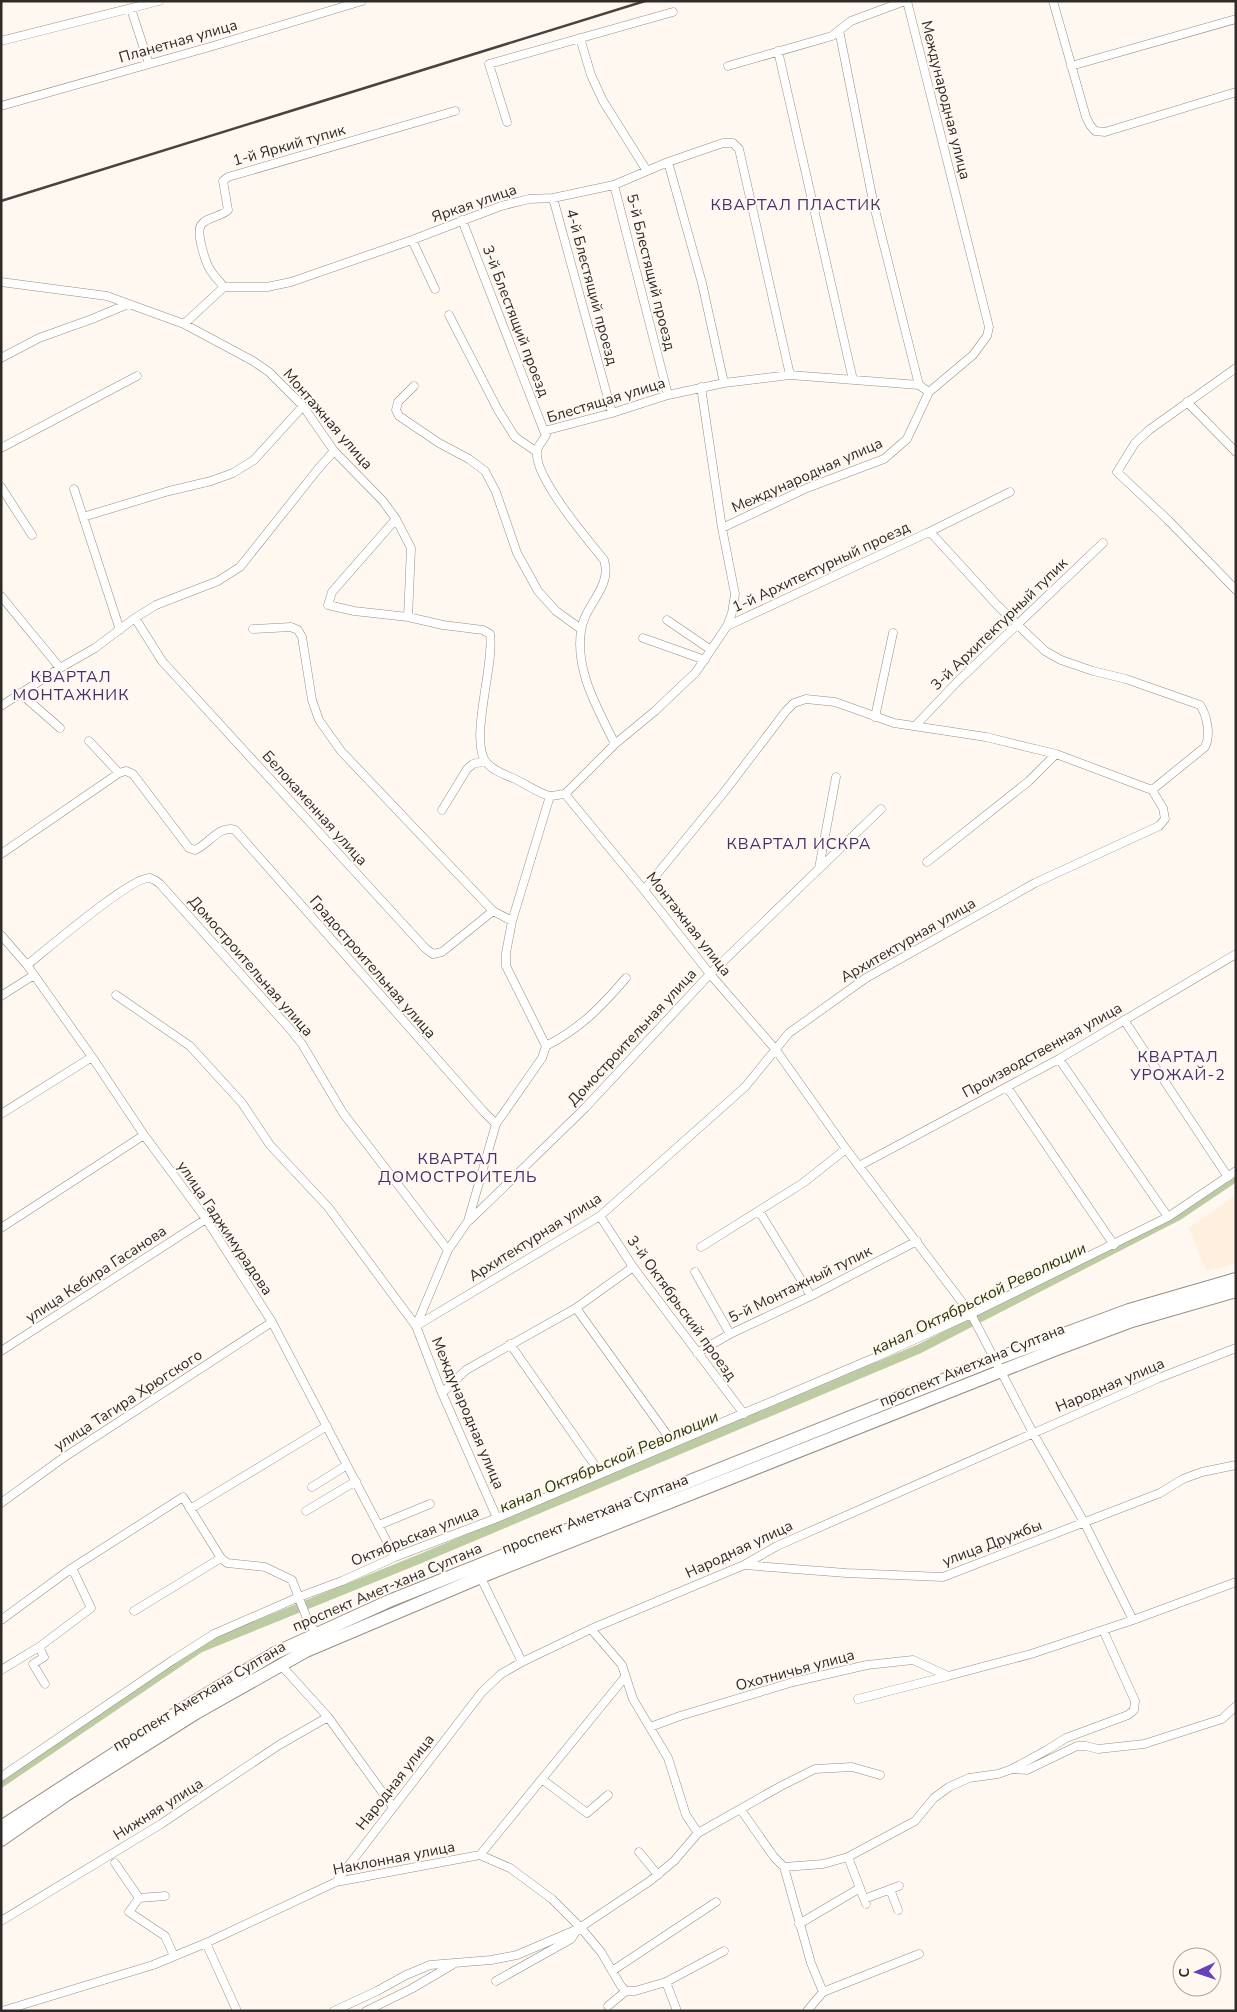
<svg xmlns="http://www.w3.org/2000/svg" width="1237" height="2012" font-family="'Nunito Sans',sans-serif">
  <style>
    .built { fill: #ffefde }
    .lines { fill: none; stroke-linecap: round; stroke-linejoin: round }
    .canal { stroke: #bdcba3; stroke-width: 9 }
    .minor-casing { stroke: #988e85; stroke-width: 9 }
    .primary-casing { stroke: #988e85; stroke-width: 14 }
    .minor { stroke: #fff; stroke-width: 8 }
    .primary { stroke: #fff; stroke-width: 12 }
    .rail { stroke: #47433e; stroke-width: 2.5 }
    .labels { text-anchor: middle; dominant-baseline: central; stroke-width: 4; stroke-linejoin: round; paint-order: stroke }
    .street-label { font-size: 15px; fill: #2f2b27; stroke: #fef8f1 }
    .neighbourhood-label { font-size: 16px; letter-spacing: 1px; fill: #41316d; stroke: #fef8f1 }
    .water-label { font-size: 16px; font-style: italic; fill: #2c380a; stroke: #fef8f1 }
  </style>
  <rect width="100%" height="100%" fill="#fef8f1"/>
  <path class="built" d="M 1236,1195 L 1236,1264 L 1206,1271 L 1189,1228 Z"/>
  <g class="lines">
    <path class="canal" d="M 1,1783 L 200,1648 L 422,1558 L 919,1349 L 1178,1216 L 1236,1177"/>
    <defs>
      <path id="minor" d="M 1053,1 L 1086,117 L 1090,125 L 1095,131 L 1105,132 L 1236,92
        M 131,9 L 149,64
        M 839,30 L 874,206 L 919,385
        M 580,38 L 591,75 L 603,101 L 647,171
        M 1,41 L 159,1
        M 778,51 L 853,380
        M 728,66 L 832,36 L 851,21 L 905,1
        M 1071,66 L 1236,19
        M 1,106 L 213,46 L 362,1
        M 507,122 L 489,64 L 673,12
        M 668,162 L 702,283 L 724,383
        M 614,185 L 668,395
        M 553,198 L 612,413
        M 462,220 L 544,431
        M 412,240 L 435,289
        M 1,282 L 107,296 L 184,324 L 253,361 L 269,372 L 303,406 L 334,451 L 382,500 L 396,519 L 411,548 L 408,617 L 443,625 L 483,630 L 490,634 C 495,663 469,740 486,762 C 493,771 506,775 515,779 C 526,784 539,794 550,796 C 554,796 561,794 565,794 L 644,890 L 710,974 L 776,1050 L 846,1149 L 971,1314 L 1033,1433 L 1084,1522 L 1133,1620
        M 224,287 L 267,287 L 291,282 L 412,240 L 501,206 L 529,199 L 553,198 L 614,185 L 668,162 L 723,143 L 733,143 L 739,149 L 790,375
        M 224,287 C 219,281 213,275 209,268 C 205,260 196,233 201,225 C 206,217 221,217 228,210 L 223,181 L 228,177 L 455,111
        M 449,315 L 498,410 L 515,437 L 537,452
        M 184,324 L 224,287
        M 1,358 L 39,338 L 92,319 L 128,304
        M 1236,368 L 1149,430 L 1135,443 L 1117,472 L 1168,520 L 1236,590
        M 414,386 L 398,402 L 396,410 L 399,416 L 439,443 L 469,459 L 485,471 L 496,492 L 517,553 L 538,591 L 556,611 L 581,629
        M 701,387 L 722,528
        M 1187,402 L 1236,452
        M 1,448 L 137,376
        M 1,487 L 32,535
        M 74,489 L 120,630
        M 83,517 L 169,491 L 211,481 L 233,473 L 254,460 L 303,406
        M 396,519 L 332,592 L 328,605 L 354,611 L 408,617
        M 927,533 L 1010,492
        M 1,596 L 60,668
        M 135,618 L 162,661 L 426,949 L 433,954 L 442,952 L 493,911
        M 667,620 L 711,650
        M 727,626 L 927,533 L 932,534 L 998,606 L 1045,651 L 1061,660 L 1093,671 L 1126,679 L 1200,705 C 1207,715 1211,735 1205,747 L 1152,790
        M 253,629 L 291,627 L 298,630 L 302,637 L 312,700 L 319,720 L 341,751 L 493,911 L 512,921
        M 643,638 L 705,660
        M 20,693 L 60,728
        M 1,706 L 60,668 L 95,648 L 135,618 L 156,605 L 218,581 L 240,567 L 318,469 L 334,451
        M 875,717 L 893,633
        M 915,726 L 958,681 L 1103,543
        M 89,741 L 119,773
        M 615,744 C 598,709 575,671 581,631 C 584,605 613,587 604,560 C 588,540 534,477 537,452 C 537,446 543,441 546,435 L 544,431 L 612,413 L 668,395 L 724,383 L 790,375 L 919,385 L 929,392
        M 565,794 L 615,744 L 655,711 L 696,672 L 727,626 L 732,613 L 735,594 L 722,528 L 807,488 L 884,459 L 907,439 L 929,392 L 973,355 L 987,336 L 989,327 L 907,1
        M 442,810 L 467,769 L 473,764 L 485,761
        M 1,854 L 119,773 L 126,771 L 133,774 L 189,848 L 195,850 C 208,845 220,824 235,830 L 484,1112 L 496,1124
        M 927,862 L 1029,781 L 1056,754
        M 819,868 L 836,777
        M 1,935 L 27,965 L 92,1057 L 144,1135 L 206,1219 L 272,1322 L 395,1557
        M 27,965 C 45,951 133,875 150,878 C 153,879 158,882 160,884 L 290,1029 L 302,1044 L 343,1113 L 448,1250
        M 116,995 L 190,1046 L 242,1103 L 270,1145 L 328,1207 L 416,1326 L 600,1216 L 745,1087 L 789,1033 L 866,978 L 1035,883 L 1159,826 L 1165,819 L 1163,808 L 1152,790 L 1056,754 L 986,737 L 894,723 L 835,702 L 806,699 L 794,703 L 786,711 L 725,791 L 644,890
        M 1,996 L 34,975
        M 1124,1020 L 1228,1177
        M 546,1046 C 581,1028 601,1007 626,978
        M 1059,1059 L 1168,1217
        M 1007,1087 L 1114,1245
        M 1,1114 L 92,1057
        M 859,1166 L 1059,1059 L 1236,954
        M 759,1211 L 811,1296
        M 600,1216 L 633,1267 L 744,1414
        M 470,1220 L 585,1108 L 710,974 L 881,809
        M 1,1228 L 144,1135
        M 701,1247 L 803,1183 L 846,1149
        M 695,1272 L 730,1334
        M 576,1308 L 673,1443
        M 510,1344 L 601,1474
        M 1,1351 L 206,1219
        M 697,1353 L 730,1334 L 811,1296 L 917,1241
        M 442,1393 L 466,1370 L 576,1308 L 633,1267
        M 312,1487 L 347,1465
        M 1,1503 L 63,1458 L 272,1322
        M 190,1509 L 327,1426
        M 306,1511 L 356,1481
        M 497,1518 L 442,1393 L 416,1326 L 448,1250 L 468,1221 L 496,1124 L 542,1058 L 546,1046 L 506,966 L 506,953 L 512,921 L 550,796
        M 379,1525 L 430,1504
        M 744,1565 L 846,1573 L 943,1577 L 1160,1493 L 1183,1479 L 1202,1472 L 1236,1465
        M 479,1574 L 522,1662
        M 134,1611 L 221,1558
        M 1,1620 L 72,1568 L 183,1497 L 221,1558 L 227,1563 L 265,1567 L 292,1580 L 306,1616 L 318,1637
        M 591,1629 L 622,1665 L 633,1699 L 668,1758 L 686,1815 L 698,1833
        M 39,1647 L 44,1657 L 33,1664 L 45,1684
        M 280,1664 L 328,1717 L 393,1807
        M 1,1670 L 39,1647 L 91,1608 L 72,1568
        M 858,1699 L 948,1676
        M 650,1727 L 680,1716 L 793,1682 L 867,1665 L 913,1660 L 948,1676 L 1031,1654 L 1133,1620 L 1236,1582
        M 1013,1769 L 1027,1770 L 1077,1746 L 1086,1746 L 1098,1749 L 1144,1744 L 1222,1719 L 1236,1706
        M 1,1777 L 173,1660 L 214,1634 L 299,1597 L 342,1581 L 395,1557 L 497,1518 L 874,1358 L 971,1314 L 1168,1217 L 1236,1171
        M 543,1780 L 587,1813 L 608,1795
        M 741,1810 L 774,1857 L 784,1867 L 823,1864 L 848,1857 L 915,1821 L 934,1798 L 949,1787 L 969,1778 L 998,1774 L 1012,1769 L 1047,1750 L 1066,1738 L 1128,1715 L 1134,1710 L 1135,1701 L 1103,1630
        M 639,1852 L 658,1875
        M 480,1855 L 625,1677
        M 848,1857 L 866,1904
        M 115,1863 L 139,1898
        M 784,1867 L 811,1963 L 823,1992 L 919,1954
        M 336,1882 L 482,1692 L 501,1674 L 522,1662 L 591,1629 L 744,1565 L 777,1546 L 1159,1378 L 1236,1348
        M 890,1889 L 898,1910
        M 165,1896 L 139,1898 L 129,1912 L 165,1936 L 174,1956
        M 864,1899 L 899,1886
        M 1,1921 L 161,1824 L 279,1745 L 328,1717
        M 799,1924 L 860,1888
        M 206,1943 L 237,2011
        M 612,1971 L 716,1902
        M 496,1981 L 571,1939 L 578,1929
        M 666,1982 L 724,1951
        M 608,2006 L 626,1991
        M 2,2011 L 153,1965 L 206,1943 L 336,1882 L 480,1855 L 510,1868 L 552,1899 L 581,1928 L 601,1952 L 621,1986 L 626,1991 L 635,1991 L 666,1982 L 677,2011
        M 334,2011 L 377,1991 L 406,1975 L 430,1965 L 491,1960 L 517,1955 L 578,1929 L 650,1881 L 674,1861 L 698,1833 L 781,1786 L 815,1769 L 852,1767 L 880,1775
        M 366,2011 L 411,1989 L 452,1965
        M 807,2011 L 823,1992"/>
      <path id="primary" d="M 1,1827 L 192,1703 L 275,1653 L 389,1601 L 996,1359 L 1129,1310 L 1236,1279
        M 1,1840 L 66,1795 L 196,1713 L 306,1651 L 488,1574 L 1057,1349 L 1132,1321 L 1236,1291"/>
    </defs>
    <use href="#minor" class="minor-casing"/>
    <use href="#primary" class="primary-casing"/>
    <use href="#minor" class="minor"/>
    <use href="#primary" class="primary"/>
    <path class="rail" d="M 1,201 L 645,1"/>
  </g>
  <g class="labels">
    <g class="street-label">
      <text transform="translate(178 41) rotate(-16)">Планетная улица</text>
      <text transform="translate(946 100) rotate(76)">Международная улица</text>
      <text transform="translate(289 145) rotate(-16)">1-й Яркий тупик</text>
      <text transform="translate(474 203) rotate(-19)">Яркая улица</text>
      <text transform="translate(651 272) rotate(76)">5-й Блестящий проезд</text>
      <text transform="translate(592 287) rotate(75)">4-й Блестящий проезд</text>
      <text transform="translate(516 321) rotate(69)">3-й Блестящий проезд</text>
      <text transform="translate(606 400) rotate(-17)">Блестящая улица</text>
      <text transform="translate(328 419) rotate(49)">Монтажная улица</text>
      <text transform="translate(807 475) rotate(-24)">Международная улица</text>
      <text transform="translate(821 567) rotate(-25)">1-й Архитектурный проезд</text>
      <text transform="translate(999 624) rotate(-44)">3-й Архитектурный тупик</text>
      <text transform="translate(315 808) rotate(48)">Белокаменная улица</text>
      <text transform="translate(689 924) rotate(52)">Монтажная улица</text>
      <text transform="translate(908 940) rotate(-30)">Архитектурная улица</text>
      <text transform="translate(251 966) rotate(49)">Домостроительная улица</text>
      <text transform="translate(373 967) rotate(49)">Градостроительная улица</text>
      <text transform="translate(632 1037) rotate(-47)">Домостроительная улица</text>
      <text transform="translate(1042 1050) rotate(-29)">Производственная улица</text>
      <text transform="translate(225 1228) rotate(56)">улица Гаджимурадова</text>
      <text transform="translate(535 1237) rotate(-32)">Архитектурная улица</text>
      <text transform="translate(96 1274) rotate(-33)">улица Кебира Гасанова</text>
      <text transform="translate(800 1284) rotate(-26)">5-й Монтажный тупик</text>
      <text transform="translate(682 1308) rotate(54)">3-й Октябрьский проезд</text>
      <text transform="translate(972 1365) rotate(-22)">проспект Аметхана Султана</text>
      <text transform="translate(1110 1385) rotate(-23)">Народная улица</text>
      <text transform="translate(128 1400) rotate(-33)">улица Тагира Хрюгского</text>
      <text transform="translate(468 1413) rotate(67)">Международная улица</text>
      <text transform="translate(595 1514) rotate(-21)">проспект Аметхана Султана</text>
      <text transform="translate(415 1536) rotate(-22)">Октябрьская улица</text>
      <text transform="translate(992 1543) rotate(-21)">улица Дружбы</text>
      <text transform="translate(739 1549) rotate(-25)">Народная улица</text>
      <text transform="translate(387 1587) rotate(-23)">проспект Амет-хана Султана</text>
      <text transform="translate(795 1670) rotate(-15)">Охотничья улица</text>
      <text transform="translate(199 1696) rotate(-31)">проспект Аметхана Султана</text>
      <text transform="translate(395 1782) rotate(-52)">Народная улица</text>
      <text transform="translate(158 1809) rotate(-32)">Нижняя улица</text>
      <text transform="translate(394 1858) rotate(-11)">Наклонная улица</text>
    </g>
    <g class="neighbourhood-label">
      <text x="796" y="205">КВАРТАЛ ПЛАСТИК</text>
      <text x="71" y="677">КВАРТАЛ<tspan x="71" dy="18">МОНТАЖНИК</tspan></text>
      <text x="799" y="844">КВАРТАЛ ИСКРА</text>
      <text x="1178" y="1057">КВАРТАЛ<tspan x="1178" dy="18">УРОЖАЙ-2</tspan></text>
      <text x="458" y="1159">КВАРТАЛ<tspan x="458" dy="18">ДОМОСТРОИТЕЛЬ</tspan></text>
    </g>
    <g class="water-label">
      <text transform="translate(979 1299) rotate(-26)">канал Октябрьской Революции</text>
      <text transform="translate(609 1462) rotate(-23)">канал Октябрьской Революции</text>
    </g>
  </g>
  <rect width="1237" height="2012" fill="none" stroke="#2f2b27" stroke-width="5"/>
  <g transform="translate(1197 1972) rotate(267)"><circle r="24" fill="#fef8f1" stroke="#aba6a0"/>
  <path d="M0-4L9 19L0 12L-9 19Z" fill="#6741ba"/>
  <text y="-8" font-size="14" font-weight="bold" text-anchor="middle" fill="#2f2b27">С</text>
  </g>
</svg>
